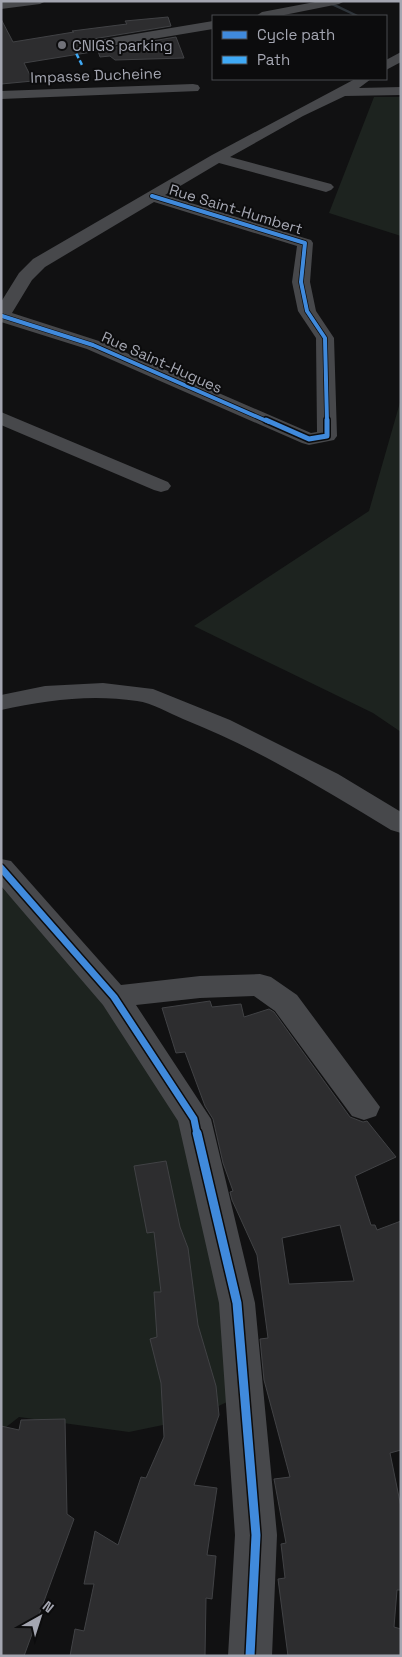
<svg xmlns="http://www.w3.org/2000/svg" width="402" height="1657" font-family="'Space Grotesk',sans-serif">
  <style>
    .green { fill: #1d231f }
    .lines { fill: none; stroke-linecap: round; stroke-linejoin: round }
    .stream { fill: #2d3339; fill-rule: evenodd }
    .building { fill: #2d2d2f; stroke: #414245; fill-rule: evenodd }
    .minor { fill: #47484b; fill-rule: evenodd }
    .quiet { stroke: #3fa9f5; stroke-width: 2.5; stroke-dasharray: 5 2.5; stroke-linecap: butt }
    .cycleway-far3-casing { stroke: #0c0c0d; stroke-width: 5.5 }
    .cycleway-far2-casing { stroke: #0c0c0d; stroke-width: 8 }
    .cycleway-far1-casing { stroke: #0c0c0d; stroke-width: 10 }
    .cycleway-casing { stroke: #0c0c0d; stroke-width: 12 }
    .cycleway-far3 { stroke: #408adc; stroke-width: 4 }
    .cycleway-far2 { stroke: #408adc; stroke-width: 5 }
    .cycleway-far1 { stroke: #408adc; stroke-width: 7 }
    .cycleway { stroke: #408adc; stroke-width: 9 }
    .poi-dot { fill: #717279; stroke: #0c0c0d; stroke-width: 2 }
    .labels { text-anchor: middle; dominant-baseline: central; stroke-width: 4; stroke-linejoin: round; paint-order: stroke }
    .far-poi-label { font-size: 15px; fill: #a4a6b1; stroke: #0c0c0d; text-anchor: start }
    .far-street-label { font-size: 15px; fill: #a4a6b1; stroke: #0c0c0d }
  </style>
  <rect width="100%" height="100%" fill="#111112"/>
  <path class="green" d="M 374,97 L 401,97 L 401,236 L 329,213 Z
    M 401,399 L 401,732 L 373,713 L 194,626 L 369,511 Z
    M 1,887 L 126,1010 L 201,1155 L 237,1389 L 229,1401 L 192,1419 L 129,1432 L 19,1417 L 1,1431 Z"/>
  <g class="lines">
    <path class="stream" d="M 331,3 L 333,3 L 360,16 L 355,16 L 331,5 Z"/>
  </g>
  <path class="building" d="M 168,17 L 171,26 L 87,40 L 79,47 L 87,52 L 176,37 L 184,58 L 115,60 L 110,56 L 100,57 L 98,51 L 24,63 L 33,81 L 1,84 L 1,19 L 13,42 L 74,32 L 72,31 L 127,24 L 125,21 Z
    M 210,1001 L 212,1007 L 241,1004 L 244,1017 L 269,1009 L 274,1012 L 350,1117 L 363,1122 L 367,1121 L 396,1157 L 355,1176 L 371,1225 L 375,1225 L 377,1230 L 401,1221 L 401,1450 L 390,1453 L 401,1507 L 401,1590 L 397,1590 L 394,1627 L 401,1629 L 401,1655 L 288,1656 L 278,1579 L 285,1578 L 281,1544 L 286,1543 L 274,1479 L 290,1477 L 264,1380 L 260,1339 L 268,1338 L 257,1255 L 232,1200 L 230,1192 L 233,1191 L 223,1163 L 213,1119 L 205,1106 L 185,1052 L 176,1053 L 162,1008 ZM 340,1225 L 354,1281 L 289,1284 L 282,1238 Z
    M 166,1161 L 180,1227 L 188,1248 L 198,1325 L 216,1386 L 219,1415 L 194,1485 L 217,1488 L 207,1555 L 216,1556 L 212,1599 L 206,1598 L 205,1656 L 70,1656 L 75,1629 L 84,1631 L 94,1584 L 84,1584 L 95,1531 L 118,1545 L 141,1477 L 146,1478 L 164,1437 L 161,1383 L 150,1339 L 157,1337 L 154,1292 L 161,1292 L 154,1232 L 147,1233 L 134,1166 Z
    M 65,1419 L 67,1514 L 74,1519 L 24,1656 L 1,1656 L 1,1426 L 19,1430 L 21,1420 Z"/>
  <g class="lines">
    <path class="minor" d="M 11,1 L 46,1 L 40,4 L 1,9 L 1,2 Z
      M 320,1 L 345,1 L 339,4 L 279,16 L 256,16 L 262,12 Z
      M 213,21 L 213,29 L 87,50 L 81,46 L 87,42 Z
      M 401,52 L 401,62 L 386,70 L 386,60 Z
      M 355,79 L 371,79 L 359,88 L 401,87 L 401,95 L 345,96 L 303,116 L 230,157 L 331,184 L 334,187 L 331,190 L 326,192 L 219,163 L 165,195 L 311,240 L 313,243 L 310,282 L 316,311 L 334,338 L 337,436 L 334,440 L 309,445 L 302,443 L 87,349 L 1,322 L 1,302 L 19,273 L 33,259 L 212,155 ZM 154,202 L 297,246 L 292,282 L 298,311 L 316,338 L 317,432 L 311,433 L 99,341 L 12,313 L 32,280 L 45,267 Z
      M 193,84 L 198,85 L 200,88 L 198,91 L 1,99 L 1,91 Z
      M 1,412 L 168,482 L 171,486 L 168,490 L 161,492 L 154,490 L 1,425 Z
      M 103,683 L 153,689 L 230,720 L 338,774 L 401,812 L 401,833 L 391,830 C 324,789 256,748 183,719 C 169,713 152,703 137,701 C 91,694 46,700 1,710 L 1,695 L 45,686 Z
      M 1,859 L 11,861 L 121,985 L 200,976 L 260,974 L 271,977 L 297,995 L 380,1107 L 376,1116 L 364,1120 L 352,1116 L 275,1011 L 254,996 L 200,998 L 136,1005 L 211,1119 L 255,1303 L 277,1535 L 272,1656 L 228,1656 L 235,1535 L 219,1303 L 178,1121 L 103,1005 L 1,886 Z"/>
    <path class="quiet" d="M 73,47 L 82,65"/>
    <defs>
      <path id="cycleway-far3" d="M 152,196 L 305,243 L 301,282 L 307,311 L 325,338 L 327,422
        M 2,316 L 93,345 L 269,422"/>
      <path id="cycleway-far2" d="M 266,420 L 309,439 L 327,436 L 327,420"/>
      <path id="cycleway-far1" d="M 1,868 L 114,997 L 194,1119 L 197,1134"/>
      <path id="cycleway" d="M 197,1133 L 237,1303 L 256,1535 L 250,1656"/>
    </defs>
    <use href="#cycleway-far3" class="cycleway-far3-casing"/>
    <use href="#cycleway-far2" class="cycleway-far2-casing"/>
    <use href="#cycleway-far1" class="cycleway-far1-casing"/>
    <use href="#cycleway" class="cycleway-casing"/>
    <use href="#cycleway-far3" class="cycleway-far3"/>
    <use href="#cycleway-far2" class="cycleway-far2"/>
    <use href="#cycleway-far1" class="cycleway-far1"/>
    <use href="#cycleway" class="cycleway"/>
  </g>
  <circle class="poi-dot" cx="62" cy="45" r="5"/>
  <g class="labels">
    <g class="far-poi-label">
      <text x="72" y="45">CNIGS parking</text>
    </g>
    <g class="far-street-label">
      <text transform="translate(96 75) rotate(-2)">Impasse Ducheine</text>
      <text transform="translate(236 209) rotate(17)">Rue Saint-Humbert</text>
      <text transform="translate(162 362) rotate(24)">Rue Saint-Hugues</text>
    </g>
  </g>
  <rect width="402" height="1657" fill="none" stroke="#a4a6b1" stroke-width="5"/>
  <rect x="212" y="15" width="175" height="65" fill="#0c0c0d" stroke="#494a4f"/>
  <rect x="222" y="31" width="25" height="8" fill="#408adc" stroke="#494a4f"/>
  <text x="257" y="40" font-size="15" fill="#a4a6b1">Cycle path</text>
  <rect x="222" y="56" width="25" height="8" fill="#3fa9f5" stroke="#494a4f"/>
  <text x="257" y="65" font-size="15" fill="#a4a6b1">Path</text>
  <g transform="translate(40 1617) rotate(39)" stroke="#0c0c0d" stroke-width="4" paint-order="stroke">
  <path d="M0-4L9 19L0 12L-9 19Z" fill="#a4a6b1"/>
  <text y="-8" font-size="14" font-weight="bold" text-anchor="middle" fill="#a4a6b1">N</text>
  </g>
</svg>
